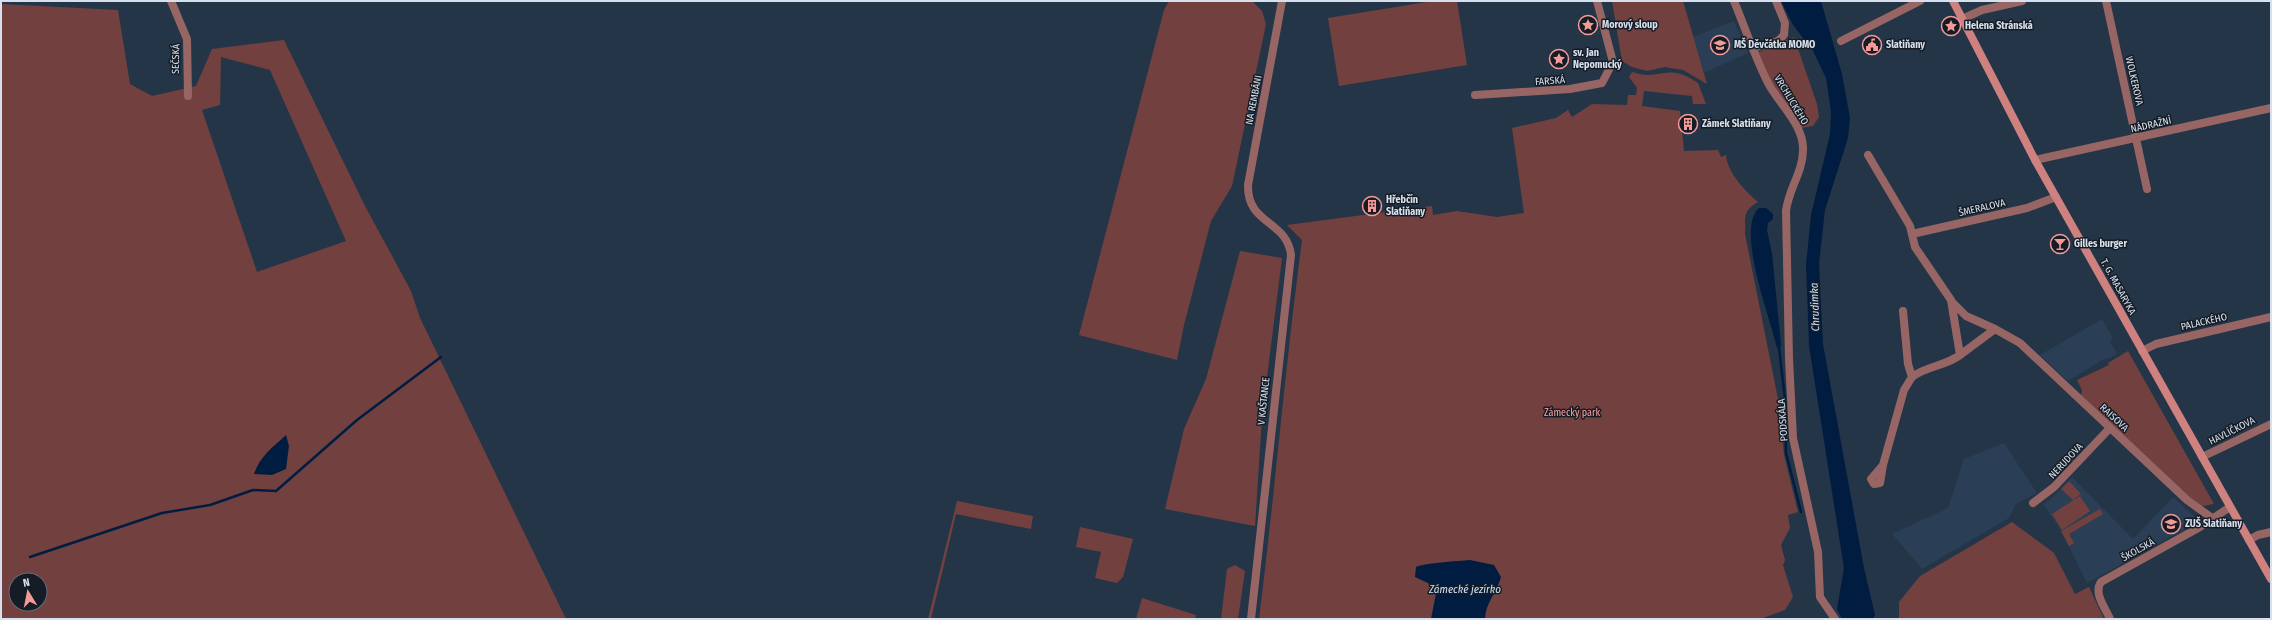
<svg xmlns="http://www.w3.org/2000/svg" width="2272" height="620" font-family="'Fira Sans Condensed',sans-serif">
  <style>
    .built { fill: #2a3e56 }
    .green { fill: #72413f; fill-rule: evenodd }
    .water { fill: #001d41 }
    .lines { fill: none; stroke-linecap: round; stroke-linejoin: round }
    .stream { stroke: #001d41; stroke-width: 2.5 }
    .minor { stroke: #976664; stroke-width: 8 }
    .tertiary { stroke: #976664; stroke-width: 8 }
    .secondary { stroke: #ce817e; stroke-width: 8 }
    .labels { text-anchor: middle; dominant-baseline: central; stroke-width: 3; stroke-linejoin: round; paint-order: stroke }
    .poi-label { font-size: 10px; font-weight: bold; fill: #d7e1ed; stroke: #151c25; text-anchor: start }
    .street-label { font-size: 10px; fill: #d7e1ed; stroke: #151c25 }
    .park-label { font-size: 10px; fill: #fea39e; stroke: #151c25 }
    .water-label { font-size: 11px; font-style: italic; fill: #cae0fb; stroke: #151c25 }
  </style>
  <rect width="100%" height="100%" fill="#253548"/>
  <path class="built" d="M 1734,21 L 1748,53 L 1704,73 L 1693,37 Z
    M 2102,319 L 2113,338 L 2110,341 L 2117,354 L 2108,359 L 2106,358 L 2068,381 L 2040,355 Z
    M 2004,443 L 2037,493 L 2016,504 L 2009,518 L 1922,569 L 1892,534 L 1948,508 L 1964,459 Z
    M 2072,477 L 2133,539 L 2173,497 L 2198,520 L 2198,522 L 2087,583 L 2060,529 L 2043,504 L 2052,498 Z"/>
  <path class="green" d="M 1169,1 L 1253,2 L 1262,11 L 1266,24 L 1232,186 L 1211,221 L 1184,325 L 1177,360 L 1079,335 L 1164,10 Z
    M 1433,1 L 1457,1 L 1467,65 L 1339,86 L 1328,18 Z
    M 1612,1 L 1683,1 L 1707,84 L 1683,70 L 1665,67 L 1647,71 L 1632,67 L 1622,61 Z
    M 1,4 L 118,10 L 130,84 L 152,96 L 196,86 L 212,49 L 284,40 L 365,206 L 411,291 L 420,318 L 566,619 L 1,619 ZM 221,57 L 270,70 L 346,241 L 257,272 L 202,110 L 220,105 ZM 16,580 L 40,580 L 40,604 L 16,604 Z
    M 1794,37 L 1817,104 L 1819,117 L 1813,126 L 1800,128 L 1766,73 L 1758,52 Z
    M 1632,72 C 1660,82 1666,61 1698,83 L 1706,104 L 1693,104 L 1692,96 L 1644,91 L 1642,106 L 1680,111 L 1684,151 L 1718,150 L 1721,157 L 1726,155 C 1727,172 1745,191 1758,202 C 1742,211 1746,217 1745,234 L 1780,409 L 1784,455 L 1798,512 L 1788,515 L 1790,528 L 1781,545 L 1785,560 L 1783,565 L 1793,597 L 1785,610 L 1760,619 L 1259,619 C 1275,493 1285,366 1302,240 L 1287,225 L 1432,206 L 1433,215 L 1457,211 L 1497,217 L 1524,213 L 1512,128 L 1556,118 L 1568,110 L 1572,117 L 1592,104 L 1627,105 L 1628,95 L 1636,95 L 1637,88 L 1629,77 Z
    M 1240,251 L 1282,258 L 1262,417 L 1255,526 L 1165,509 L 1184,429 L 1206,379 Z
    M 2128,351 L 2214,504 L 2203,506 L 2195,503 L 2081,396 L 2082,390 L 2077,380 L 2109,365 L 2108,363 Z
    M 2069,481 L 2081,494 L 2073,500 L 2061,489 Z
    M 2080,496 L 2090,511 L 2062,530 L 2052,514 Z
    M 957,501 L 1033,516 L 1031,529 L 956,514 L 931,619 L 928,619 Z
    M 2100,509 L 2103,514 L 2069,534 L 2074,543 L 2069,546 L 2061,531 Z
    M 2012,522 L 2054,553 L 2075,594 L 2089,587 L 2104,619 L 1899,619 L 1899,602 L 1920,576 Z
    M 1080,527 L 1133,539 L 1123,577 L 1117,583 L 1095,578 L 1101,552 L 1076,547 Z
    M 1235,565 L 1245,571 L 1238,619 L 1221,619 L 1227,569 Z
    M 1142,598 L 1196,615 L 1195,619 L 1136,619 Z"/>
  <path class="water" d="M 1781,1 L 1821,1 L 1842,74 L 1850,118 L 1848,138 L 1825,210 L 1819,264 L 1823,344 L 1864,568 L 1875,615 L 1873,619 L 1842,619 L 1837,609 L 1844,568 L 1809,346 L 1806,265 L 1811,215 L 1830,134 L 1831,111 L 1826,78 L 1813,51 L 1793,25 Z
    M 1759,208 L 1766,208 L 1773,214 L 1773,219 L 1768,223 L 1767,230 L 1772,253 L 1781,345 L 1780,348 L 1777,348 C 1771,320 1735,229 1759,208 Z
    M 286,435 L 289,446 L 286,469 L 272,475 L 254,474 C 260,456 273,447 286,435 Z
    M 1470,560 L 1494,565 L 1501,577 C 1497,592 1485,604 1485,619 L 1431,619 L 1436,593 L 1428,583 L 1415,577 L 1416,567 C 1425,563 1458,561 1470,560 Z"/>
  <g class="lines">
    <path class="stream" d="M 1779,348 L 1785,399 L 1786,453 L 1801,512
      M 30,557 L 162,513 L 210,505 L 253,490 L 276,491 L 357,420 L 441,357"/>
    <path class="minor" d="M 171,1 L 187,39 L 188,96
      M 1734,1 C 1745,28 1755,57 1768,83 C 1779,104 1804,125 1803,150 C 1803,172 1788,190 1786,211 L 1789,359 L 1793,438 L 1818,552 L 1820,597 L 1835,619
      M 2106,1 L 2147,189
      M 1962,19 L 1982,10 L 2022,1
      M 1841,41 L 1920,1
      M 1753,48 L 1778,41 L 1784,35 L 1785,23 L 1776,1
      M 1475,95 L 1570,89 L 1602,83 L 1613,62 L 1597,1
      M 1868,155 L 1910,226 L 1915,247 L 1951,300 L 1960,355 C 1946,366 1926,366 1912,377 L 1908,364 L 1903,311
      M 2035,160 L 2271,108
      M 1912,234 L 2027,208 L 2056,197
      M 1952,302 L 1966,316 L 1995,329 L 1960,355
      M 1995,329 L 2020,343 L 2187,500 L 2212,518
      M 2142,351 L 2156,344 L 2271,317
      M 2202,457 L 2271,424
      M 1883,465 L 1880,483 L 1874,484 L 1871,479 L 1883,465 L 1904,390 L 1912,377
      M 2033,503 L 2054,487 L 2110,428
      M 2249,540 L 2258,535 L 2271,532
      M 2110,619 C 2106,609 2093,593 2101,582 L 2200,527 L 2230,507"/>
    <path class="tertiary" d="M 1251,619 L 1291,255 C 1287,220 1247,225 1248,185 L 1282,1"/>
    <path class="secondary" d="M 1953,1 L 2035,160 L 2271,579"/>
  </g>
  <defs>
    <symbol id="sight-ring" viewBox="-11 -11 22 22"><circle r="9.5" fill="#151c25" stroke="#f59b97" stroke-width="1.5"/><path d="M0-6L1.8-2.2L6-1.7L2.9 1.2L3.7 5.4L0 3.3L-3.7 5.4L-2.9 1.2L-6-1.7L-1.8-2.2Z" fill="#f59b97"/></symbol>
    <symbol id="school-ring" viewBox="-11 -11 22 22"><circle r="9.5" fill="#151c25" stroke="#f59b97" stroke-width="1.5"/><path d="M0-5L7-2L0 1L-7-2ZM-4 1L0 2.5L4 1V4Q0 6-4 4Z" fill="#f59b97"/></symbol>
    <symbol id="civic-ring" viewBox="-11 -11 22 22"><circle r="9.5" fill="#151c25" stroke="#f59b97" stroke-width="1.5"/><path d="M-.6-6.5H3V-4.5H.6V-3L4-1V1h2V6H-6V1h2V-1L-.6-3ZM-1.2 2.5V6h2.4V2.5Z" fill="#f59b97"/></symbol>
    <symbol id="building-ring" viewBox="-11 -11 22 22"><circle r="9.5" fill="#151c25" stroke="#f59b97" stroke-width="1.5"/><path d="M-4-6H4V6H1V3H-1V6H-4ZM-2.5-4.3h1.7v1.8h-1.7ZM.8-4.3h1.7v1.8H.8ZM-2.5-1h1.7V.8h-1.7ZM.8-1h1.7V.8H.8Z" fill="#f59b97"/></symbol>
    <symbol id="bar-ring" viewBox="-11 -11 22 22"><circle r="9.5" fill="#151c25" stroke="#f59b97" stroke-width="1.5"/><path d="M-6-5H6L.8 .8V4.5H3.5V6h-7V4.5H-.8V.8Z" fill="#f59b97"/></symbol>
  </defs>
  <g fill-rule="evenodd">
    <use href="#sight-ring" x="1577" y="14" width="22" height="22"/>
    <use href="#sight-ring" x="1940" y="15" width="22" height="22"/>
    <use href="#school-ring" x="1709" y="34" width="22" height="22"/>
    <use href="#civic-ring" x="1861" y="34" width="22" height="22"/>
    <use href="#sight-ring" x="1548" y="48" width="22" height="22"/>
    <use href="#building-ring" x="1677" y="113" width="22" height="22"/>
    <use href="#building-ring" x="1361" y="195" width="22" height="22"/>
    <use href="#bar-ring" x="2049" y="233" width="22" height="22"/>
    <use href="#school-ring" x="2160" y="513" width="22" height="22"/>
  </g>
  <g class="labels">
    <g class="poi-label">
      <text x="1602" y="25">Morový sloup</text>
      <text x="1965" y="26">Helena Stránská</text>
      <text x="1734" y="45">MŠ Děvčátka MOMO</text>
      <text x="1886" y="45">Slatiňany</text>
      <text x="1573" y="53">sv. Jan<tspan x="1573" dy="12">Nepomucký</tspan></text>
      <text x="1702" y="124">Zámek Slatiňany</text>
      <text x="1386" y="200">Hřebčín<tspan x="1386" dy="12">Slatiňany</tspan></text>
      <text x="2074" y="244">Gilles burger</text>
      <text x="2185" y="524">ZUŠ Slatiňany</text>
    </g>
    <g class="street-label">
      <text transform="translate(176 59) rotate(-89)">SEČSKÁ</text>
      <text transform="translate(1550 81) rotate(-4)">FARSKÁ</text>
      <text transform="translate(2134 81) rotate(77)">WOLKEROVA</text>
      <text transform="translate(1254 100) rotate(-79)">NA REMBÁNI</text>
      <text transform="translate(1791 100) rotate(59)">VRCHLICKÉHO</text>
      <text transform="translate(2151 125) rotate(-13)">NÁDRAŽNÍ</text>
      <text transform="translate(1982 208) rotate(-13)">ŠMERALOVA</text>
      <text transform="translate(2118 287) rotate(61)">T. G. MASARYKA</text>
      <text transform="translate(2204 322) rotate(-13)">PALACKÉHO</text>
      <text transform="translate(1264 401) rotate(-84)">V KAŠTANCE</text>
      <text transform="translate(2114 418) rotate(43)">RAISOVA</text>
      <text transform="translate(1783 420) rotate(-94)">PODSKÁLA</text>
      <text transform="translate(2232 431) rotate(-27)">HAVLÍČKOVA</text>
      <text transform="translate(2066 461) rotate(-47)">NERUDOVA</text>
      <text transform="translate(2138 550) rotate(-29)">ŠKOLSKÁ</text>
    </g>
    <g class="park-label">
      <text x="1572" y="413">Zámecký park</text>
    </g>
    <g class="water-label">
      <text transform="translate(1815 307) rotate(-92)">Chrudimka</text>
      <text x="1465" y="589">Zámecké jezírko</text>
    </g>
  </g>
  <rect width="2272" height="620" fill="none" stroke="#d7e1ed" stroke-width="4"/>
  <g transform="translate(28 592) rotate(350)"><circle r="19" fill="#151c25" stroke="#636b75"/>
  <path d="M0-3L7 15L0 10L-7 15Z" fill="#f59b97"/>
  <text y="-6" font-size="11" font-weight="bold" text-anchor="middle" fill="#d7e1ed">N</text>
  </g>
</svg>
